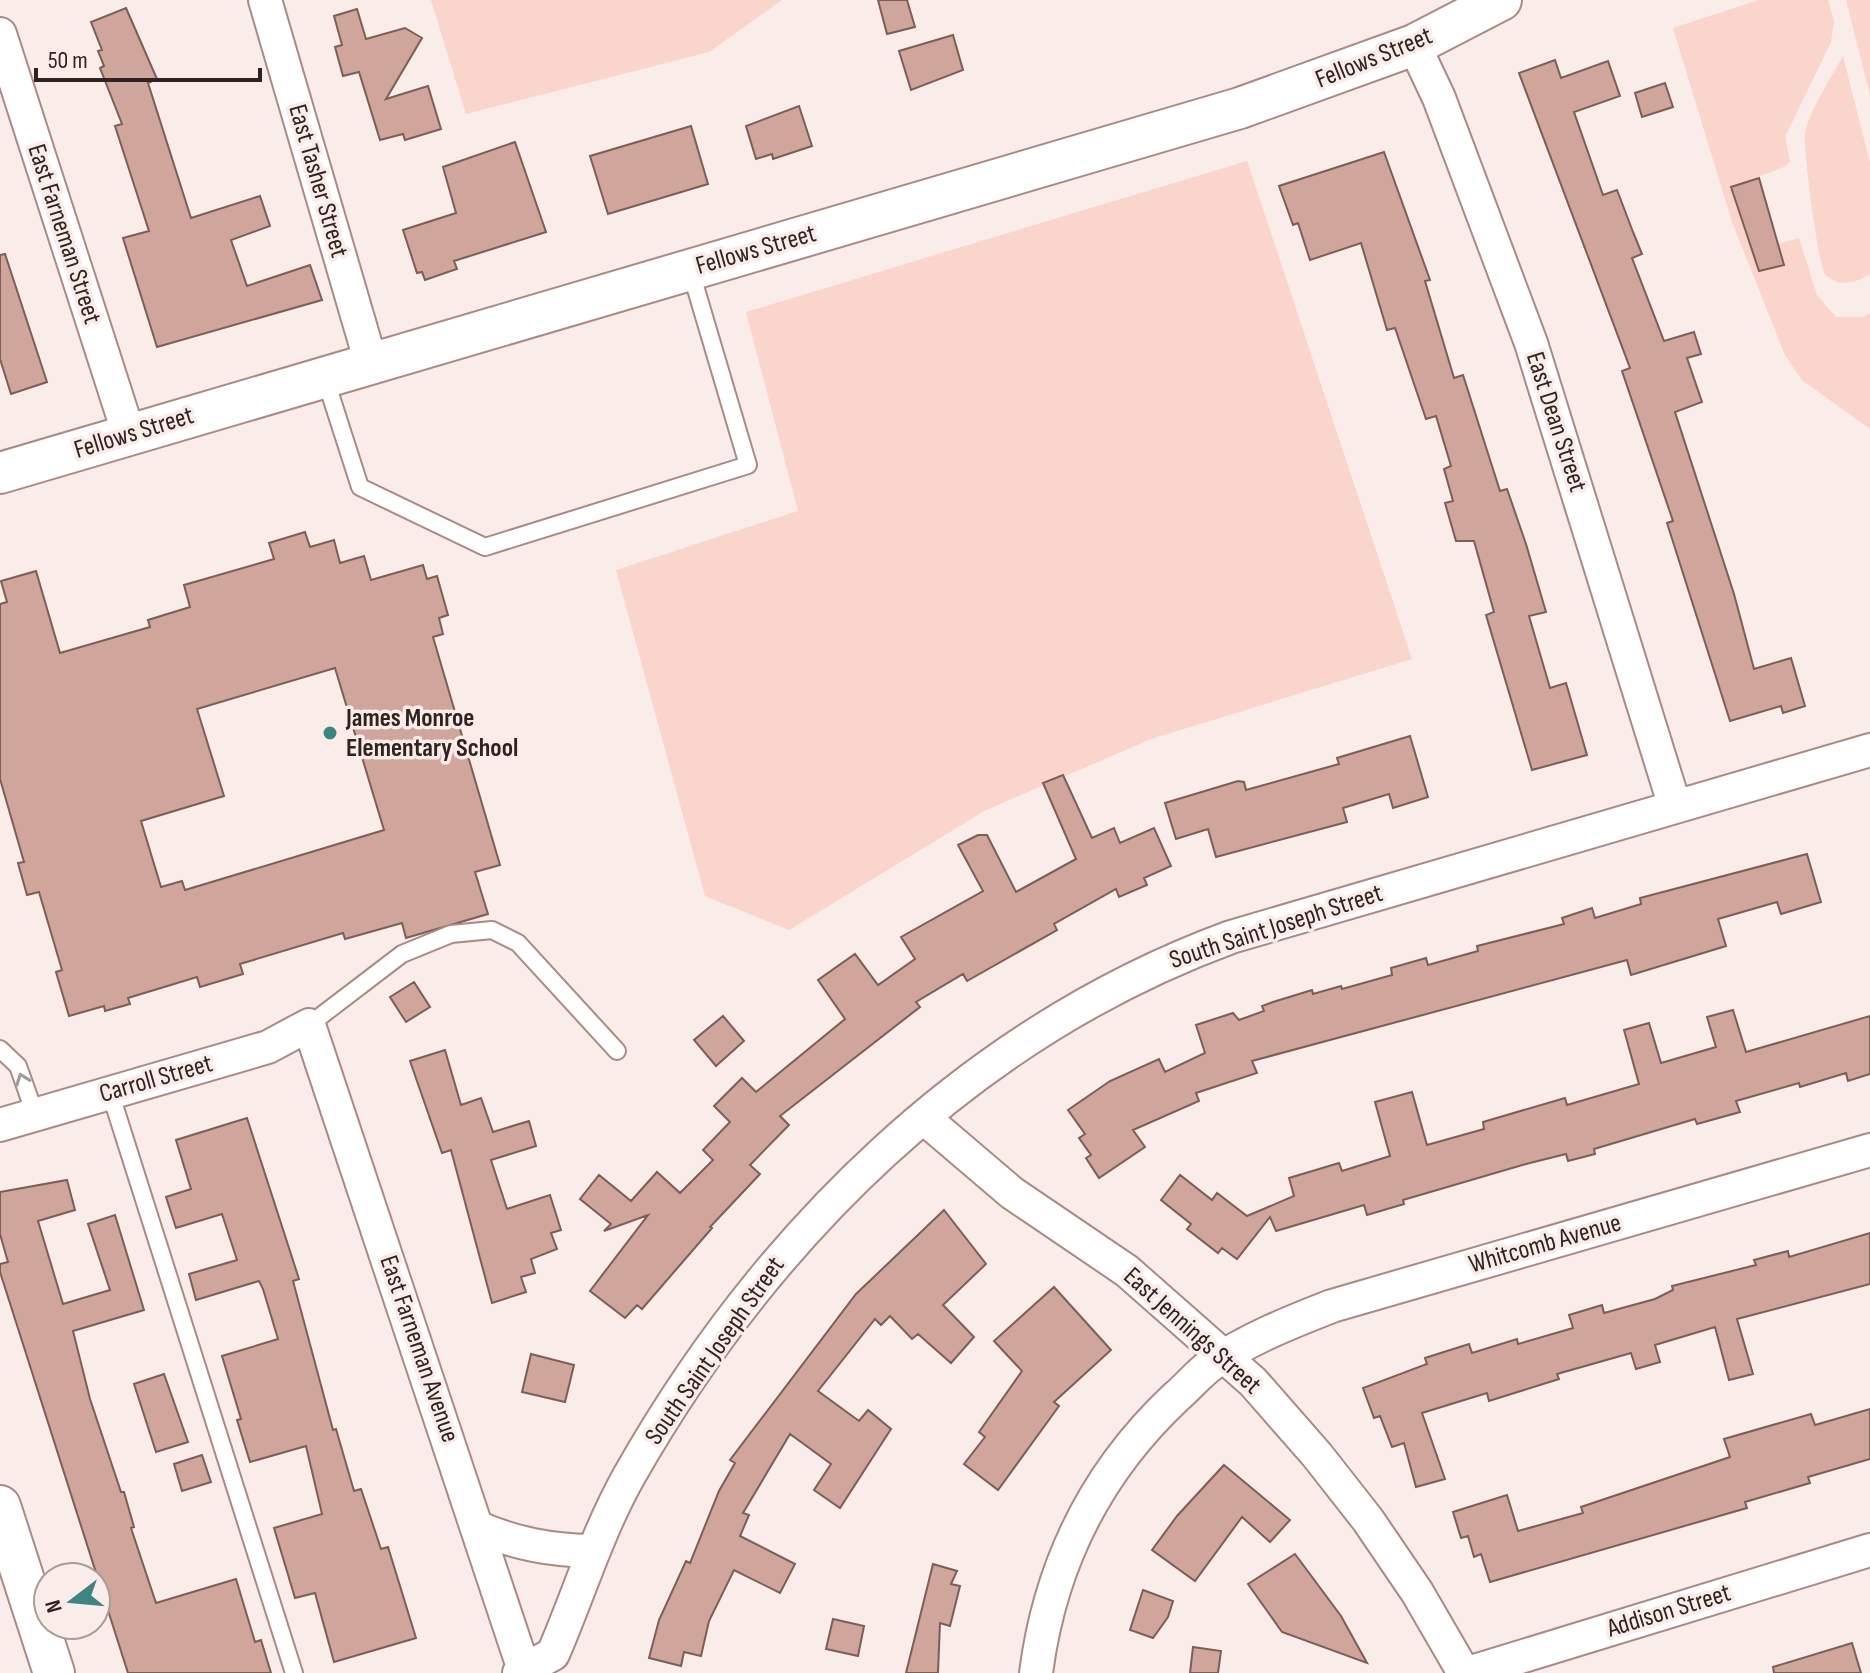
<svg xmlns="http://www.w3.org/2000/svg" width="1870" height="1673" font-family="'Sofia Sans Condensed',sans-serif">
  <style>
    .green { fill: #f9d5cc }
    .building { fill: #cfa59c; stroke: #7c5e57; stroke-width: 2; fill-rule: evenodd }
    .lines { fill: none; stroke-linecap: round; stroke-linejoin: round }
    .service-casing { stroke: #aa8a82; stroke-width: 20 }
    .minor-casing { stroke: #aa8a82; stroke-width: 36 }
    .tertiary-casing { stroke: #aa8a82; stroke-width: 44 }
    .service { stroke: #fff; stroke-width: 16 }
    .minor { stroke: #fff; stroke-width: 32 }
    .tertiary { stroke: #fff; stroke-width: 40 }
    .oneway { stroke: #a19c9a }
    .poi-dot { fill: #3d8583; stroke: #faece8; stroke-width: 3 }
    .labels { text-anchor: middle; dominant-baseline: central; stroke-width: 7; stroke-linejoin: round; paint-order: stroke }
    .street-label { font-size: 26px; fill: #2f221f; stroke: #faece8 }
    .poi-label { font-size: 26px; font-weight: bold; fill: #2f221f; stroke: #faece8; text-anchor: start }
  </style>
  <rect width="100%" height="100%" fill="#faece8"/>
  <path class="green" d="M 431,0 L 782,0 L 709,52 L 466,114 Z
    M 1759,0 L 1828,0 L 1834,21 L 1831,42 L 1785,137 L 1790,161 L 1786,166 L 1731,188 L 1759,271 L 1783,265 L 1778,244 L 1799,238 L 1817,295 L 1836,317 L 1863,317 L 1870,313 L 1870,429 L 1802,380 L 1785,355 L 1732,222 L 1673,28 Z
    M 1846,0 L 1870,0 L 1870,95 Z
    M 1843,56 L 1870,163 L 1870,274 C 1857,283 1837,288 1825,274 C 1818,264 1803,149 1805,134 C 1810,108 1831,79 1843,56 Z
    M 1247,161 L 1412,659 L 1151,739 L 986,810 L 789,930 L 705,896 L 616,570 L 798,511 L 746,312 Z"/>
  <path class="building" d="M 878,0 L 907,0 L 915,27 L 887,34 Z
    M 126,8 L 157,79 L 148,83 L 191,218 L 260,196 L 270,226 L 231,240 L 247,286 L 310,265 L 322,300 L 157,347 L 123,238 L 149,231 L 115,126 L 122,124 L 100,68 L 104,66 L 98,51 L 102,50 L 91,22 Z
    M 357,9 L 366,39 L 405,28 L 422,38 L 386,99 L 428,86 L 441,129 L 405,140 L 403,134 L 380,140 L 359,72 L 343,76 L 335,47 L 342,45 L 334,16 Z
    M 953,35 L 963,70 L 911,90 L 899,51 Z
    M 1555,60 L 1561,78 L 1608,61 L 1620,96 L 1574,112 L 1603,195 L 1617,190 L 1633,232 L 1642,254 L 1632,258 L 1664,341 L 1694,332 L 1701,354 L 1687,358 L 1702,402 L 1675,412 L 1734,594 L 1754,669 L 1791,658 L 1805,706 L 1783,713 L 1781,706 L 1730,721 L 1667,523 L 1673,521 L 1622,371 L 1630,368 L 1519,73 Z
    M 1665,83 L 1673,107 L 1642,117 L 1635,93 Z
    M 799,106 L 812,146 L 773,159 L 772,154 L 756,159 L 746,126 Z
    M 691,126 L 708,184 L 608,214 L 590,156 Z
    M 515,142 L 546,232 L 454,261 L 457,269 L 425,280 L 422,272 L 417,273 L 403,230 L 456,213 L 443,167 Z
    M 1384,152 L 1430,280 L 1425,281 L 1454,378 L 1463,375 L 1500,491 L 1507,489 L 1526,544 L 1546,612 L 1529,616 L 1550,688 L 1566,683 L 1587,755 L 1532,770 L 1486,615 L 1494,612 L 1474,541 L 1456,541 L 1445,503 L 1453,501 L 1444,469 L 1451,466 L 1436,416 L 1426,419 L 1395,328 L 1387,330 L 1361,243 L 1310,260 L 1298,223 L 1293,225 L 1279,186 Z
    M 1759,178 L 1784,265 L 1759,271 L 1731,187 Z
    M 5,254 L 47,382 L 11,394 L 0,359 L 0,255 Z
    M 305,532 L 310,547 L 334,540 L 340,563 L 364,556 L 371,580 L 423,565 L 427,579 L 437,576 L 448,615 L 439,618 L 443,634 L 433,637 L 500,865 L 475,872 L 488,914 L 406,938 L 402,923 L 345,939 L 343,933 L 240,964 L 243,974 L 200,987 L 197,977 L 128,998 L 130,1004 L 105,1011 L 104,1006 L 69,1016 L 56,972 L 62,970 L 39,892 L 27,895 L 18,863 L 24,862 L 0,779 L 0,604 L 7,602 L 1,581 L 36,571 L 60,653 L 150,627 L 148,620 L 190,607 L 184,585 L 274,559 L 269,543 ZM 335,668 L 384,830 L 185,890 L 182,881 L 161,887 L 141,821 L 224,796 L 197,709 Z
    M 1410,736 L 1428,797 L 1393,808 L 1389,794 L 1343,808 L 1347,822 L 1216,857 L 1208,829 L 1176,839 L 1165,803 L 1238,781 L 1244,782 L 1246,790 L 1339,764 L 1337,758 Z
    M 1063,775 L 1092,838 L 1114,828 L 1120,843 L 1154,828 L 1171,866 L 1144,878 L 1147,885 L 1119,897 L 1116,889 L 1054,924 L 1057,930 L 967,981 L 963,974 L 916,1002 L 920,1007 L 780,1116 L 789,1125 L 750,1165 L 760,1174 L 710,1227 L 712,1228 L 642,1309 L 637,1305 L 625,1318 L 590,1291 L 648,1215 L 604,1231 L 611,1224 L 580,1199 L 599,1175 L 631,1201 L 657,1172 L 680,1193 L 713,1160 L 703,1150 L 730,1122 L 714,1106 L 742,1078 L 756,1092 L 845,1019 L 818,980 L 855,954 L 878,985 L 915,959 L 901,937 L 983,891 L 958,845 L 978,835 L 987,835 L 1016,892 L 1076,859 L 1043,783 Z
    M 1807,854 L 1821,902 L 1781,914 L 1777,902 L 1718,919 L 1726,946 L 1631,975 L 1627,960 L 1252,1061 L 1257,1073 L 1196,1093 L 1199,1101 L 1133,1130 L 1145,1147 L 1099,1178 L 1086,1158 L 1091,1155 L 1079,1138 L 1085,1134 L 1068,1110 L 1110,1081 L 1159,1059 L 1165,1072 L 1205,1053 L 1196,1025 L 1233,1013 L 1239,1020 L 1264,1011 L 1262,1006 L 1273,1002 L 1312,990 L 1313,994 L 1341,986 L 1342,989 L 1392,975 L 1391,968 L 1426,958 L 1428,965 L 1478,951 L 1477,946 L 1564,924 L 1562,918 L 1592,908 L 1595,918 L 1641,904 L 1640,898 Z
    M 414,982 L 430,1007 L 406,1022 L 390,997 Z
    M 1733,1010 L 1746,1052 L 1870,1016 L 1870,1074 L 1848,1081 L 1846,1073 L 1800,1087 L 1799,1083 L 1736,1101 L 1740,1112 L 1697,1124 L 1695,1119 L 1594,1149 L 1595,1154 L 1568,1161 L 1566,1154 L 1526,1164 L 1403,1200 L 1404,1204 L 1367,1215 L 1364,1205 L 1276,1231 L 1270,1217 L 1237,1259 L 1222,1248 L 1218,1253 L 1187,1229 L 1191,1224 L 1161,1200 L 1180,1175 L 1212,1200 L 1217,1193 L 1247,1216 L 1294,1196 L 1289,1178 L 1339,1163 L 1342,1171 L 1390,1156 L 1375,1102 L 1412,1092 L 1427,1145 L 1484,1129 L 1483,1122 L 1565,1098 L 1567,1105 L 1639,1084 L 1624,1030 L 1649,1023 L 1661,1063 L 1716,1047 L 1707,1017 Z
    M 723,1016 L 744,1041 L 716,1066 L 694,1040 Z
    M 445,1050 L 461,1105 L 481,1098 L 493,1132 L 529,1121 L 536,1146 L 491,1160 L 507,1209 L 550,1195 L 561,1230 L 551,1233 L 557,1249 L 531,1259 L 535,1273 L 521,1277 L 526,1292 L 492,1303 L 451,1150 L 442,1153 L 410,1061 Z
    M 247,1118 L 299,1279 L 293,1281 L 333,1430 L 336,1429 L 354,1491 L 361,1489 L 381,1549 L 388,1547 L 416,1638 L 334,1662 L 315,1593 L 295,1598 L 274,1528 L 322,1514 L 306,1446 L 250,1462 L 237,1420 L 241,1419 L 222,1356 L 278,1339 L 263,1289 L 259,1281 L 196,1300 L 189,1274 L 237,1260 L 222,1214 L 176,1228 L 166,1197 L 191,1189 L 176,1140 Z
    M 67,1180 L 75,1210 L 38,1221 L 63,1304 L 110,1290 L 88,1224 L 115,1215 L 144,1310 L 73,1331 L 90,1399 L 121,1492 L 124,1492 L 134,1527 L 131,1528 L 156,1603 L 236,1579 L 255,1642 L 261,1640 L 271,1673 L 128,1673 L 0,1272 L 0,1264 L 8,1262 L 0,1234 L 0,1192 Z
    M 944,1210 L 986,1264 L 943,1305 L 974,1337 L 951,1363 L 918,1334 L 912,1339 L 890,1316 L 881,1325 L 875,1319 L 818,1391 L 859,1421 L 868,1410 L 891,1429 L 840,1508 L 814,1490 L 831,1464 L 790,1434 L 743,1513 L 749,1515 L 740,1536 L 795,1564 L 780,1593 L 734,1570 L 709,1621 L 701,1656 L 684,1652 L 681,1666 L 649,1658 L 659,1620 L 686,1561 L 690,1563 L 719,1491 L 735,1463 L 730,1460 L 856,1294 Z
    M 1870,1233 L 1870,1284 L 1737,1319 L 1753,1374 L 1729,1380 L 1715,1327 L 1655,1345 L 1660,1362 L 1636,1369 L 1631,1353 L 1557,1374 L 1559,1379 L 1489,1401 L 1487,1393 L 1422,1413 L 1445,1479 L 1416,1487 L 1404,1443 L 1392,1447 L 1380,1416 L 1374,1418 L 1363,1388 L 1427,1364 L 1425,1358 L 1469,1344 L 1472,1353 L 1517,1339 L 1518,1344 L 1573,1328 L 1569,1315 L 1602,1305 L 1604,1313 L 1655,1299 L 1673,1290 L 1672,1286 L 1756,1265 L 1754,1260 L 1788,1251 L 1789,1257 Z
    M 1054,1287 L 1111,1350 L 1054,1402 L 1059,1406 L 998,1490 L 964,1464 L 985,1437 L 979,1432 L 1022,1371 L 994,1341 Z
    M 531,1354 L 574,1365 L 565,1402 L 522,1392 Z
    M 164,1374 L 188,1442 L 156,1452 L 134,1384 Z
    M 1870,1409 L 1870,1459 L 1808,1477 L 1810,1483 L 1745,1502 L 1747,1508 L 1490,1582 L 1481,1554 L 1474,1557 L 1468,1536 L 1461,1538 L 1453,1512 L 1507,1495 L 1518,1531 L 1583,1513 L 1581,1507 L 1730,1457 L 1724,1439 L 1811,1414 L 1815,1425 Z
    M 202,1455 L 211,1482 L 182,1491 L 174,1464 Z
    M 1224,1465 L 1290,1520 L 1270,1542 L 1242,1517 L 1195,1581 L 1152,1550 L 1177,1516 Z
    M 1295,1554 L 1341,1616 L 1367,1663 L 1282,1632 L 1248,1584 Z
    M 933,1564 L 957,1571 L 951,1584 L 960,1586 L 950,1626 L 940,1623 L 938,1673 L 906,1673 Z
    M 1143,1590 L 1173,1601 L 1168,1617 L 1153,1638 L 1130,1630 Z
    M 833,1619 L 864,1626 L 858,1656 L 826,1649 Z
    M 1852,1643 L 1861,1673 L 1774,1673 L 1773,1667 Z
    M 1193,1647 L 1221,1651 L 1218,1673 L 1190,1673 Z"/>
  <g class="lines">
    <defs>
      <path id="service" d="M 325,378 L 360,487 L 485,547 L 748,465 L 690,269
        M 309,1025 L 402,954 L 451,934 L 492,930 L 518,943 L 617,1051
        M 0,1049 L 18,1066 L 35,1114
        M 110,1092 L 294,1673"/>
      <path id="minor" d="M 265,0 L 371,363
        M 0,34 L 129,435
        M 1414,45 L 1439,98 L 1531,343 L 1675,807
        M 924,1118 L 1012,1193 L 1127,1271 L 1253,1382 L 1317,1455 L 1368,1520 L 1417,1592 L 1464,1673
        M 0,1125 L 268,1047 L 309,1025 L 525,1673
        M 479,1528 C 517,1544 550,1550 591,1551
        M 519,1673 L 553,1654 C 579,1594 597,1533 629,1476 C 765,1236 970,1033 1231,937 L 1870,750
        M 1036,1673 C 1050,1565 1096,1472 1176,1397 C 1188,1387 1199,1373 1212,1364 C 1248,1339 1291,1322 1332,1306 L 1870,1150
        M 1468,1673 L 1870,1550"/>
      <path id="tertiary" d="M 0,473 L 1240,108 L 1414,45 L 1501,0
        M 0,1506 L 54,1673"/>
    </defs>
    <use href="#service" class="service-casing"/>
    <use href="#minor" class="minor-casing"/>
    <use href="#tertiary" class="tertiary-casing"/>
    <use href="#service" class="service"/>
    <use href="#minor" class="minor"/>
    <use href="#tertiary" class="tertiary"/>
  </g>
  <defs><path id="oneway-chevron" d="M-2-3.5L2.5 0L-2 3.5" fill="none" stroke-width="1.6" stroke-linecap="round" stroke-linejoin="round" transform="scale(2)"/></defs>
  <use class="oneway" href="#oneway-chevron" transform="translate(22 1079) rotate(-110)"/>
  <circle class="poi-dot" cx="330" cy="733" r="8"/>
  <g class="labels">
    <g class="street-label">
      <text transform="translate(1374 58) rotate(-22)">Fellows Street</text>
      <text transform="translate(318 181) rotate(74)">East Tasher Street</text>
      <text transform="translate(64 234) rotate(72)">East Farneman Street</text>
      <text transform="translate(756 250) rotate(-16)">Fellows Street</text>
      <text transform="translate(1556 422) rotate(72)">East Dean Street</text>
      <text transform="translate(134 433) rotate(-17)">Fellows Street</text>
      <text transform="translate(1276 927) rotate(-18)">South Saint Joseph Street</text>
      <text transform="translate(156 1079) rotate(-16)">Carroll Street</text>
      <text transform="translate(1545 1244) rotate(-16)">Whitcomb Avenue</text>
      <text transform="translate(1192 1331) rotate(42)">East Jennings Street</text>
      <text transform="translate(419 1349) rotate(71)">East Farneman Avenue</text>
      <text transform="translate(715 1351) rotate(-55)">South Saint Joseph Street</text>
      <text transform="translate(1669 1611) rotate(-17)">Addison Street</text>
    </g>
    <g class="poi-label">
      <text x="346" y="718">James Monroe<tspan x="346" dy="30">Elementary School</tspan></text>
    </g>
  </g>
  <g transform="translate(72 1601) rotate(254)"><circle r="38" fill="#faece8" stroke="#a99b98" stroke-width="2"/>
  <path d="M0-6L14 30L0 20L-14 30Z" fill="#3d8583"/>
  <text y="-12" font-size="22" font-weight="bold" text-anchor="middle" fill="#2f221f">N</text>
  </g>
  <path d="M36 68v12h224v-12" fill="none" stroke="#2f221f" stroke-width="4"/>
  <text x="48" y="68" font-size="24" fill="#2f221f" stroke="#faece8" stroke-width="6" paint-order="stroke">50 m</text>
</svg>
